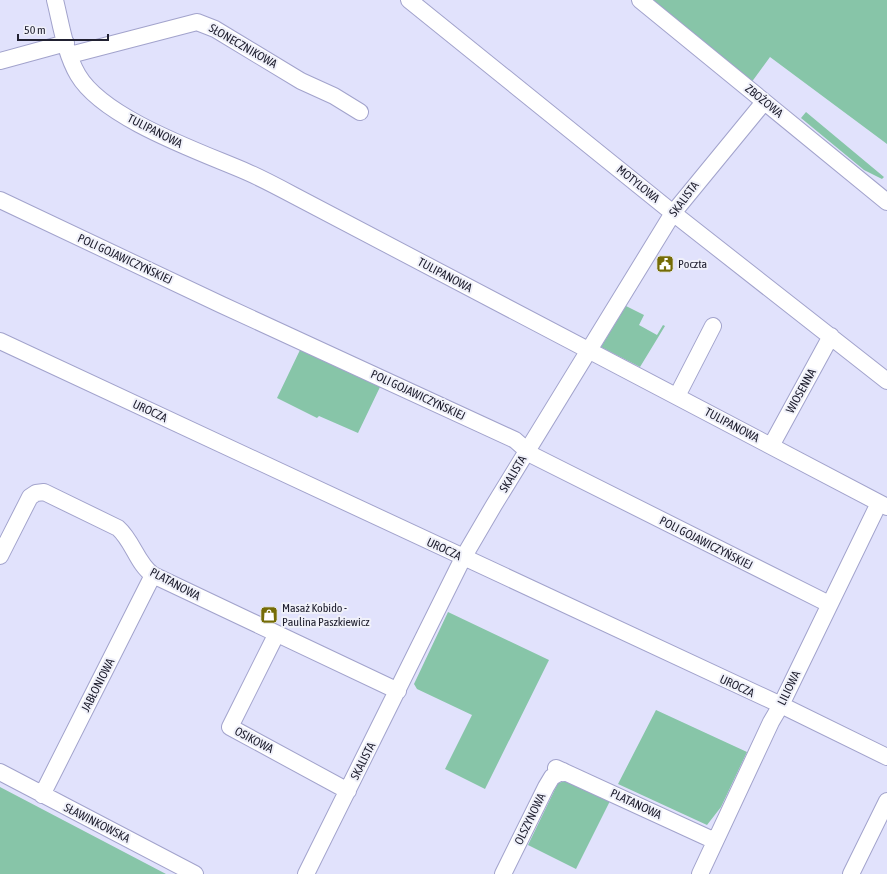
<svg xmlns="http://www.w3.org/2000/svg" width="887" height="874" font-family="'Asap Condensed',sans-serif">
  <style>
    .green { fill: #87c5a8 }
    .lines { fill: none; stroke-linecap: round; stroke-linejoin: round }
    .minor-casing { stroke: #a2a3cc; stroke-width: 18 }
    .minor { stroke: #fff; stroke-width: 16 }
    .labels { text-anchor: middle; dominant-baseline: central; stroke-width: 4; stroke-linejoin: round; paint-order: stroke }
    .street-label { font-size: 12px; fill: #212131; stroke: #f0f1fa }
    .poi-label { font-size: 12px; fill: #212131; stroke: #f0f1fa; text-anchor: start }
  </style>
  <rect width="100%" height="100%" fill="#e1e2fc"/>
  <path class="green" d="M 649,0 L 887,0 L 887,144 L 770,57 L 751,83 Z
    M 806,112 L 884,177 L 882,179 L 864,170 L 801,118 Z
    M 626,306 L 644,315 L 639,325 L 657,335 L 663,325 L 665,326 L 640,367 L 601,347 Z
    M 300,350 L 380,387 L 358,433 L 319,416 L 317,418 L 277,398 Z
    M 448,612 L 549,660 L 485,789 L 445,769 L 472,715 L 417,689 L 414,684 Z
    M 656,710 L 747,752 L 721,807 L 707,825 L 618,784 Z
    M 566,781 L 610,801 L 576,869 L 528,845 L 558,783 Z
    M 0,787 L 166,874 L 0,874 Z"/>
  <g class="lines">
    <defs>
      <path id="minor" d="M 55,0 C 61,24 65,53 78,75 C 104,119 201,152 247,172 C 263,179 278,187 293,195 L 887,507
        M 409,0 L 673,213 L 887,381
        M 640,0 L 887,202
        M 70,55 L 197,22 L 215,29 L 301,81 L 334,96 L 360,112
        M 0,61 L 66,43
        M 0,200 L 222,305 L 515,440 L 532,455 L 829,604
        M 0,341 L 781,705 L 887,757
        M 677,396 L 713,326
        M 771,446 L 831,336
        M 0,556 L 30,497 L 36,493 L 44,492 L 118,528 C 133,541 137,564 153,575 L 398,691
        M 276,635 L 230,727 L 348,791
        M 556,768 L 715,841
        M 0,772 L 195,874
        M 42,795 L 153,575
        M 306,874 L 463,558 L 494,505 L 673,213 L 764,102
        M 503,874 L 546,787 L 552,777 L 563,771
        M 700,874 L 771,722 L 781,705 L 879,503
        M 851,874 L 887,801"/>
    </defs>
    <use href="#minor" class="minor-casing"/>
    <use href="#minor" class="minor"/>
  </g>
  <defs>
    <symbol id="civic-square" viewBox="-11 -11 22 22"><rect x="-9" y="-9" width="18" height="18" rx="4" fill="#756c06" stroke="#f0f1fa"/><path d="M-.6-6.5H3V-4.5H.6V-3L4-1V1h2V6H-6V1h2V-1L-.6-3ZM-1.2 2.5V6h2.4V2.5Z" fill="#fff"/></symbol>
    <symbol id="shop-square" viewBox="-11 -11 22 22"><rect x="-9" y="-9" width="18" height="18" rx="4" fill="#756c06" stroke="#f0f1fa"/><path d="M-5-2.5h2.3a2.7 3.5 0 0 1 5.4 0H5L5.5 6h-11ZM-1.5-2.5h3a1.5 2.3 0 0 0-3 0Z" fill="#fff"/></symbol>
  </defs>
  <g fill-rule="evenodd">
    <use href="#civic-square" x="655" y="254" width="20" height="20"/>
    <use href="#shop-square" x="259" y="605" width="20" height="20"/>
  </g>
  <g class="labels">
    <g class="street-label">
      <text transform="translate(243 46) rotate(30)">SŁONECZNIKOWA</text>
      <text transform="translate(764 101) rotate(39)">ZBOŻOWA</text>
      <text transform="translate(155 131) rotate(27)">TULIPANOWA</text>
      <text transform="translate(638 184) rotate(39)">MOTYLOWA</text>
      <text transform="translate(684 199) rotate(-53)">SKALISTA</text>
      <text transform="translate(125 259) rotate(25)">POLI GOJAWICZYŃSKIEJ</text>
      <text transform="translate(445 275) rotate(28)">TULIPANOWA</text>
      <text transform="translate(801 391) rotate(-61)">WIOSENNA</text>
      <text transform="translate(418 395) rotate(25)">POLI GOJAWICZYŃSKIEJ</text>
      <text transform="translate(150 411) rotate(25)">UROCZA</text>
      <text transform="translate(732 425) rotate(28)">TULIPANOWA</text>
      <text transform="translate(513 474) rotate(-59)">SKALISTA</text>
      <text transform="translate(706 543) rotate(27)">POLI GOJAWICZYŃSKIEJ</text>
      <text transform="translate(444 549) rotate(25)">UROCZA</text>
      <text transform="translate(175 584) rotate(28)">PLATANOWA</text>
      <text transform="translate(98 685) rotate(-63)">JABŁONIOWA</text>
      <text transform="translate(737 686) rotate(25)">UROCZA</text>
      <text transform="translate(789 688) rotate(-64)">LILIOWA</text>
      <text transform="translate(254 740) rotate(28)">OSIKOWA</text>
      <text transform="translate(363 761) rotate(-63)">SKALISTA</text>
      <text transform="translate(636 804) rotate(25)">PLATANOWA</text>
      <text transform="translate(530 819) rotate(-64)">OLSZYNOWA</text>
      <text transform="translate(97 823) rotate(27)">SŁAWINKOWSKA</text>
    </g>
    <g class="poi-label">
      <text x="678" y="264">Poczta</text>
      <text x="282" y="608">Masaż Kobido -<tspan x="282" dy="14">Paulina Paszkiewicz</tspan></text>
    </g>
  </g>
  <path d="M18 34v6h90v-6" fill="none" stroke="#212131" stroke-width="2"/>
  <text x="24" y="34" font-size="12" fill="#212131" stroke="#f0f1fa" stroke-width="3" paint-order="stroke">50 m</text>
</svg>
